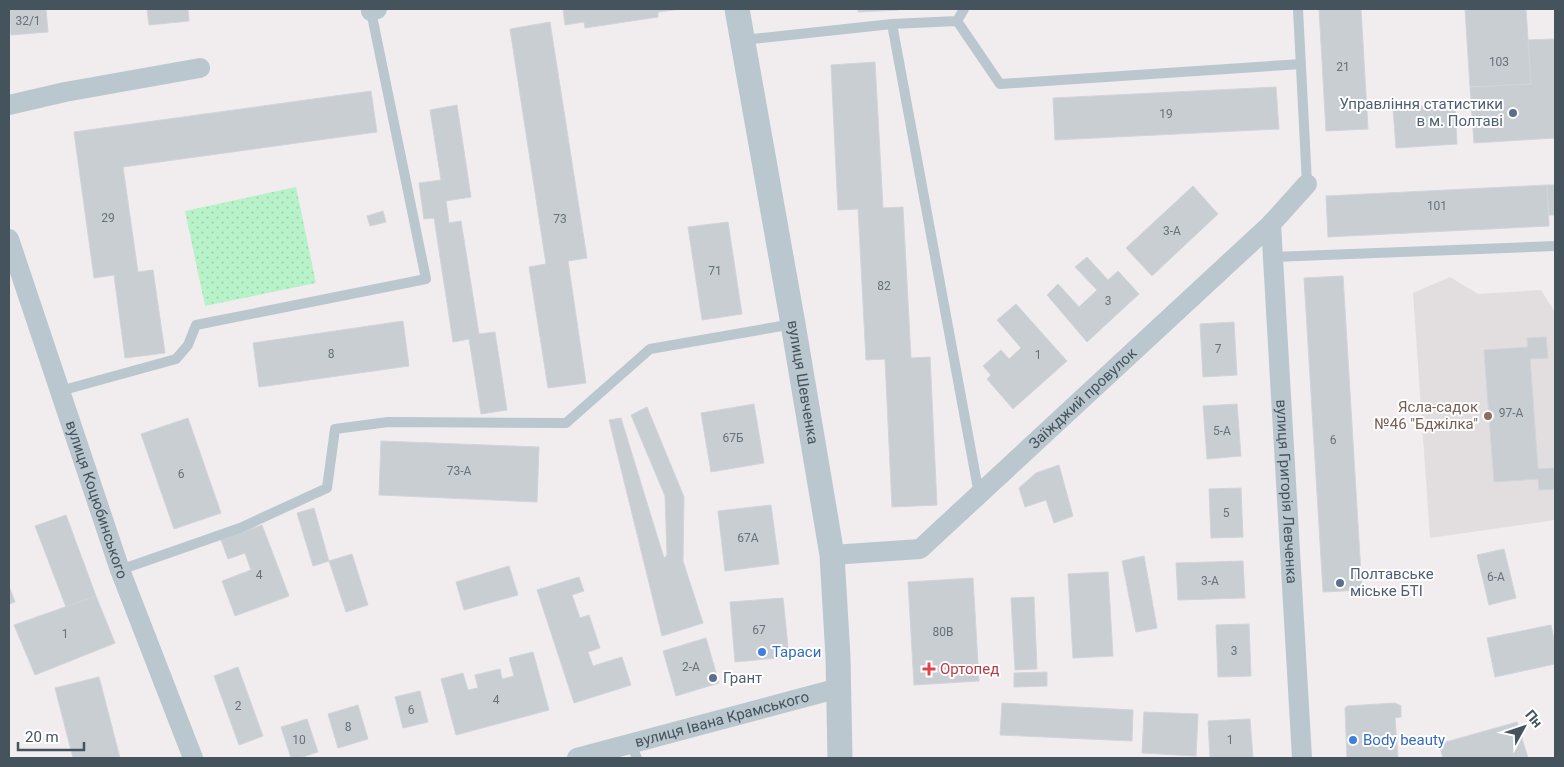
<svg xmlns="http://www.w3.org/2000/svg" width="1564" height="767" font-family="Roboto,sans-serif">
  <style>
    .education { fill: #e2dee0 }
    .grass { fill: url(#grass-dots) }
    .building { fill: #c9ced3; stroke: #d1d4da }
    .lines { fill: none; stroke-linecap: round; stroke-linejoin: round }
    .service { stroke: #bac7ce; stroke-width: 10 }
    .minor { stroke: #bac7ce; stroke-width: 20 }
    .tertiary { stroke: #bac7ce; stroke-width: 25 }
    .service-dot { fill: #5c6f8a; stroke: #fff; stroke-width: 2 }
    .education-dot { fill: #8d6e63; stroke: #fff; stroke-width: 2 }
    .shop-dot { fill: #3f7fe0; stroke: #fff; stroke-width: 2 }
    .health-dot { fill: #e0444e; stroke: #fff; stroke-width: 2 }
    .labels { text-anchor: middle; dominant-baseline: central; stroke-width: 4; stroke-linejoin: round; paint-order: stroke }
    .number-label { font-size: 12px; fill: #65727a }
    .service-label { font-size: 15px; fill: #4e5e75; stroke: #fff; text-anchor: start }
    .street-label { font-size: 15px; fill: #44535c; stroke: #fff }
    .education-label { font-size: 15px; fill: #785e54; stroke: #fff; text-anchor: end }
    .shop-label { font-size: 15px; fill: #366cbe; stroke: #fff; text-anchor: start }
    .health-label { font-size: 15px; fill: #be3a42; stroke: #fff; text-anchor: start }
  </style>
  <defs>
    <pattern id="grass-dots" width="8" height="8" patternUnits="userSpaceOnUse" patternTransform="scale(1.25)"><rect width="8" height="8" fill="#b8f2c9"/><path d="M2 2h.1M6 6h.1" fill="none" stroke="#9fd1af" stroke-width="1.8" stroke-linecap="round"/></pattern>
  </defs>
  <rect width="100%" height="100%" fill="#f1edee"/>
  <path class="education" d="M 1450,277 L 1478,294 L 1541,290 L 1555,312 L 1555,520 L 1430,538 L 1413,293 Z"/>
  <path class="grass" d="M 296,187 L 316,283 L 205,306 L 185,211 Z"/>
  <path class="building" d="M 9,9 L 46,9 L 48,32 L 11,35 Z
    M 147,9 L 188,9 L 189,21 L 149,25 Z
    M 563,9 L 681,9 L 658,12 L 658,17 L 585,28 L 584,22 L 565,25 Z
    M 858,9 L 898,9 L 898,10 L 858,12 Z
    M 1319,9 L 1361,9 L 1368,129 L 1326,131 Z
    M 1465,9 L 1526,9 L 1531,84 L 1470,87 Z
    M 550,22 L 587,258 L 568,261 L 586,383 L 548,388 L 529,267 L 546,264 L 510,29 Z
    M 1555,39 L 1555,138 L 1474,143 L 1470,87 L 1531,84 L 1528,40 Z
    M 875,62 L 883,208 L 903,207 L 911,358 L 930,357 L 937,505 L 892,507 L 885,359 L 866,360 L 858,209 L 838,210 L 831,65 Z
    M 1276,87 L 1279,129 L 1055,140 L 1053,98 Z
    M 371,91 L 377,132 L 123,167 L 138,272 L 153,270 L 165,353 L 125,358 L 114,275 L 94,278 L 74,132 Z
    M 1455,104 L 1457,144 L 1396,148 L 1393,108 Z
    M 457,105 L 471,197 L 446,201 L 449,223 L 461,221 L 479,334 L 495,332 L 507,410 L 481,414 L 469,339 L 453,342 L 434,218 L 424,219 L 419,183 L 441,180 L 430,110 Z
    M 1547,185 L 1549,226 L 1328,237 L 1326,196 Z
    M 1547,185 L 1555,185 L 1555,215 L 1549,215 Z
    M 1193,186 L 1218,214 L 1152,276 L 1126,248 Z
    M 383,211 L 386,222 L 370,226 L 367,216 Z
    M 728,222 L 742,314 L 702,320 L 688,227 Z
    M 1087,257 L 1108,280 L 1118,271 L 1139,294 L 1087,342 L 1047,295 L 1058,284 L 1079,307 L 1097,290 L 1075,267 Z
    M 1343,276 L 1362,590 L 1323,592 L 1304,278 Z
    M 1016,304 L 1067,361 L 1013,409 L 987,379 L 991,375 L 983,366 L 1001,350 L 1009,359 L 1021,348 L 997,320 Z
    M 403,321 L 409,366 L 259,387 L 253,343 Z
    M 1234,322 L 1237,375 L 1203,377 L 1200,324 Z
    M 1546,337 L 1548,358 L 1530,359 L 1538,469 L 1555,468 L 1555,489 L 1539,490 L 1538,479 L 1494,482 L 1484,350 L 1528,347 L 1527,338 Z
    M 754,404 L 764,463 L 711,472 L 701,413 Z
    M 1237,404 L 1241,456 L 1207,459 L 1203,406 Z
    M 647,407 L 684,497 L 683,561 L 703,623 L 662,636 L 609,420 L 621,418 L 664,558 L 667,555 L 665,496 L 631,415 Z
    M 188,418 L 221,513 L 174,529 L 141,434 Z
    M 381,441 L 539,447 L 537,502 L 379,495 Z
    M 1059,465 L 1073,516 L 1054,523 L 1046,500 L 1025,507 L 1019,488 L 1036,473 Z
    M 1241,488 L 1243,537 L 1211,538 L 1209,489 Z
    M 771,505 L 779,564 L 725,571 L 718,511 Z
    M 314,508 L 329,561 L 313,566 L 297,513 Z
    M 66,515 L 96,596 L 66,607 L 35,526 Z
    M 262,525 L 289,596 L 235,616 L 222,581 L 251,570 L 245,553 L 228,559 L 221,540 Z
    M 1504,549 L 1516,598 L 1489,605 L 1477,555 Z
    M 352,554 L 368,605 L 346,612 L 329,561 Z
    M 1144,556 L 1157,628 L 1136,632 L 1122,561 Z
    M 1243,561 L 1245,598 L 1178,600 L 1176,563 Z
    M 509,566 L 518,595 L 464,610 L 456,582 Z
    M 1108,572 L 1113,656 L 1073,658 L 1068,574 Z
    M 579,577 L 584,591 L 572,595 L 580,618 L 589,615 L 600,648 L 588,652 L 593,666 L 622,657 L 631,685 L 574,703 L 537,590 Z
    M 973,578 L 979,681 L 914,685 L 908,582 Z
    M 9,586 L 15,602 L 9,604 Z
    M 96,596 L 115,643 L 35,675 L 14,625 Z
    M 1034,597 L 1037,669 L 1015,670 L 1011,598 Z
    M 783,598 L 789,657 L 735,662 L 730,602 Z
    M 1249,624 L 1251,676 L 1218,677 L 1216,625 Z
    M 1551,625 L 1555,645 L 1555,664 L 1495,677 L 1487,638 Z
    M 706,638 L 719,683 L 676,696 L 663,651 Z
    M 533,652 L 549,710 L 456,735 L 441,679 L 463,673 L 468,690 L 478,688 L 475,675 L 500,669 L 502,679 L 514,676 L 509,658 Z
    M 238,667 L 263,736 L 239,745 L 214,676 Z
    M 1047,672 L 1047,686 L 1014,687 L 1014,673 Z
    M 99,677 L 120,758 L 73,758 L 55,688 Z
    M 420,691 L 428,722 L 403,728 L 395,697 Z
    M 1002,703 L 1133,710 L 1132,741 L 1000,735 Z
    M 1395,703 L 1401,706 L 1401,717 L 1395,718 L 1398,758 L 1347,758 L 1345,708 L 1347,706 Z
    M 358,705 L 368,739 L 338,748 L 328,714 Z
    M 1144,712 L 1198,714 L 1196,756 L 1142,753 Z
    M 307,719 L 318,752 L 299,758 L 291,758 L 281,727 Z
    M 1250,719 L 1253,758 L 1210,758 L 1208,721 Z
    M 1517,722 L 1528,758 L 1443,758 L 1439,744 Z"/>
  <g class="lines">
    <path class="service" d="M 1298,9 L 1307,184
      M 957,21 L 1000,84 L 1301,64
      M 892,24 L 979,494
      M 743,40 L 892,24 L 957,21 L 964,9
      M 1273,257 L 1555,246
      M 60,391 L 176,359 L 188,345 L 196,325 L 426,279 L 371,11
      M 120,570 L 240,528 L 327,488 L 335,429 L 388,422 L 566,423 L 650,349 L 793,324
      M 630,743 L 637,758"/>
    <g class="minor">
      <path d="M 371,11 L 377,9"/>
      <path d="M 9,105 L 65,92 L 200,68"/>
      <path id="s1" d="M 1271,224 L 1302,758"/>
      <path id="s2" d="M 9,239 L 120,570 L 193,758"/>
      <path id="s3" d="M 832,555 L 920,549 L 1271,224 L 1307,184"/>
      <path id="s4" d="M 577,758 L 839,688"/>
    </g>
    <path class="tertiary" id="s5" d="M 737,9 L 793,324 L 832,555 L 838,657 L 840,758"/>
  </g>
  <g class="service-dot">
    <circle cx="1513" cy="113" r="5"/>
    <circle cx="1340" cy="583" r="5"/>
    <circle cx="713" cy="678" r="5"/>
  </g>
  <circle class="education-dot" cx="1488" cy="416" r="5"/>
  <g class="shop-dot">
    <circle cx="762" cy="652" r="5"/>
    <circle cx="1353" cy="740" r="5"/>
  </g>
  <path class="health-dot" d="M926.5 661.5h5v5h5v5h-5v5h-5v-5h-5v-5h5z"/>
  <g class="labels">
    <g class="number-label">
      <text x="28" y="21">32/1</text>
      <text x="1499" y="62">103</text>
      <text x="1343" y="67">21</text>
      <text x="1166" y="114">19</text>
      <text x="1437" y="206">101</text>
      <text x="108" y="218">29</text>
      <text x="560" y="219">73</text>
      <text x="1172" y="231">3-А</text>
      <text x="715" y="271">71</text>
      <text x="884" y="286">82</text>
      <text x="1108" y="301">3</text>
      <text x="1218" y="349">7</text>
      <text x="331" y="354">8</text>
      <text x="1038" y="355">1</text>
      <text x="1511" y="413">97-А</text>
      <text x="1222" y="431">5-А</text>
      <text x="733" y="438">67Б</text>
      <text x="1333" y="440">6</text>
      <text x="459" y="471">73-А</text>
      <text x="181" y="474">6</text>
      <text x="1226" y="513">5</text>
      <text x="748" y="538">67А</text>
      <text x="259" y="575">4</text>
      <text x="1496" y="577">6-А</text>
      <text x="1210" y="581">3-А</text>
      <text x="759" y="630">67</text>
      <text x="943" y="632">80В</text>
      <text x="65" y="634">1</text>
      <text x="1234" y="651">3</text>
      <text x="691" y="667">2-А</text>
      <text x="496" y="700">4</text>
      <text x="238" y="706">2</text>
      <text x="411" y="710">6</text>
      <text x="348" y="727">8</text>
      <text x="299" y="740">10</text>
      <text x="1230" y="740">1</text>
    </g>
    <g class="service-label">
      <text x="1503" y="104" text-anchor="end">Управління статистики<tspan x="1503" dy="17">в м. Полтаві</tspan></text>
      <text x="1350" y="574">Полтавське<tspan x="1350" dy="17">міське БТІ</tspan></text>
      <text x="723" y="678">Грант</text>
    </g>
    <g class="street-label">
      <text stroke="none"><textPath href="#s5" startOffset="379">вулиця Шевченка</textPath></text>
      <text stroke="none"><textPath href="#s3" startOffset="310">Заїжджий провулок</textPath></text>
      <text stroke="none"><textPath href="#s1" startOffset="268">вулиця Григорія Левченка</textPath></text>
      <text stroke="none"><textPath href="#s2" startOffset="275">вулиця Коцюбинського</textPath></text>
      <text stroke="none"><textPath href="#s4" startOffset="150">вулиця Івана Крамського</textPath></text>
    </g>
    <g class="education-label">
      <text x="1478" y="407">Ясла-садок<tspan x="1478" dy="17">№46 "Бджілка"</tspan></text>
    </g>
    <g class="shop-label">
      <text x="772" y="652">Тараси</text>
      <text x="1363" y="740">Body beauty</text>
    </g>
    <g class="health-label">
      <text x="940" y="669">Ортопед</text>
    </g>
  </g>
  <rect width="1564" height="767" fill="none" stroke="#44535c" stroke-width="20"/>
  <g transform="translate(1524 727) rotate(50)" stroke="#ffffff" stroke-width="4" paint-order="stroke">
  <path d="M0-4L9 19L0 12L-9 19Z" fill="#44535c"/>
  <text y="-8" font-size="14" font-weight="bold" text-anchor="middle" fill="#44535c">Пн</text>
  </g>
  <path d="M18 742v8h66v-8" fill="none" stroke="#44535c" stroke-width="2.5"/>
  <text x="25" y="742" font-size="15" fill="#44535c" stroke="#ffffff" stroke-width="4" paint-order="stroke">20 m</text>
</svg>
